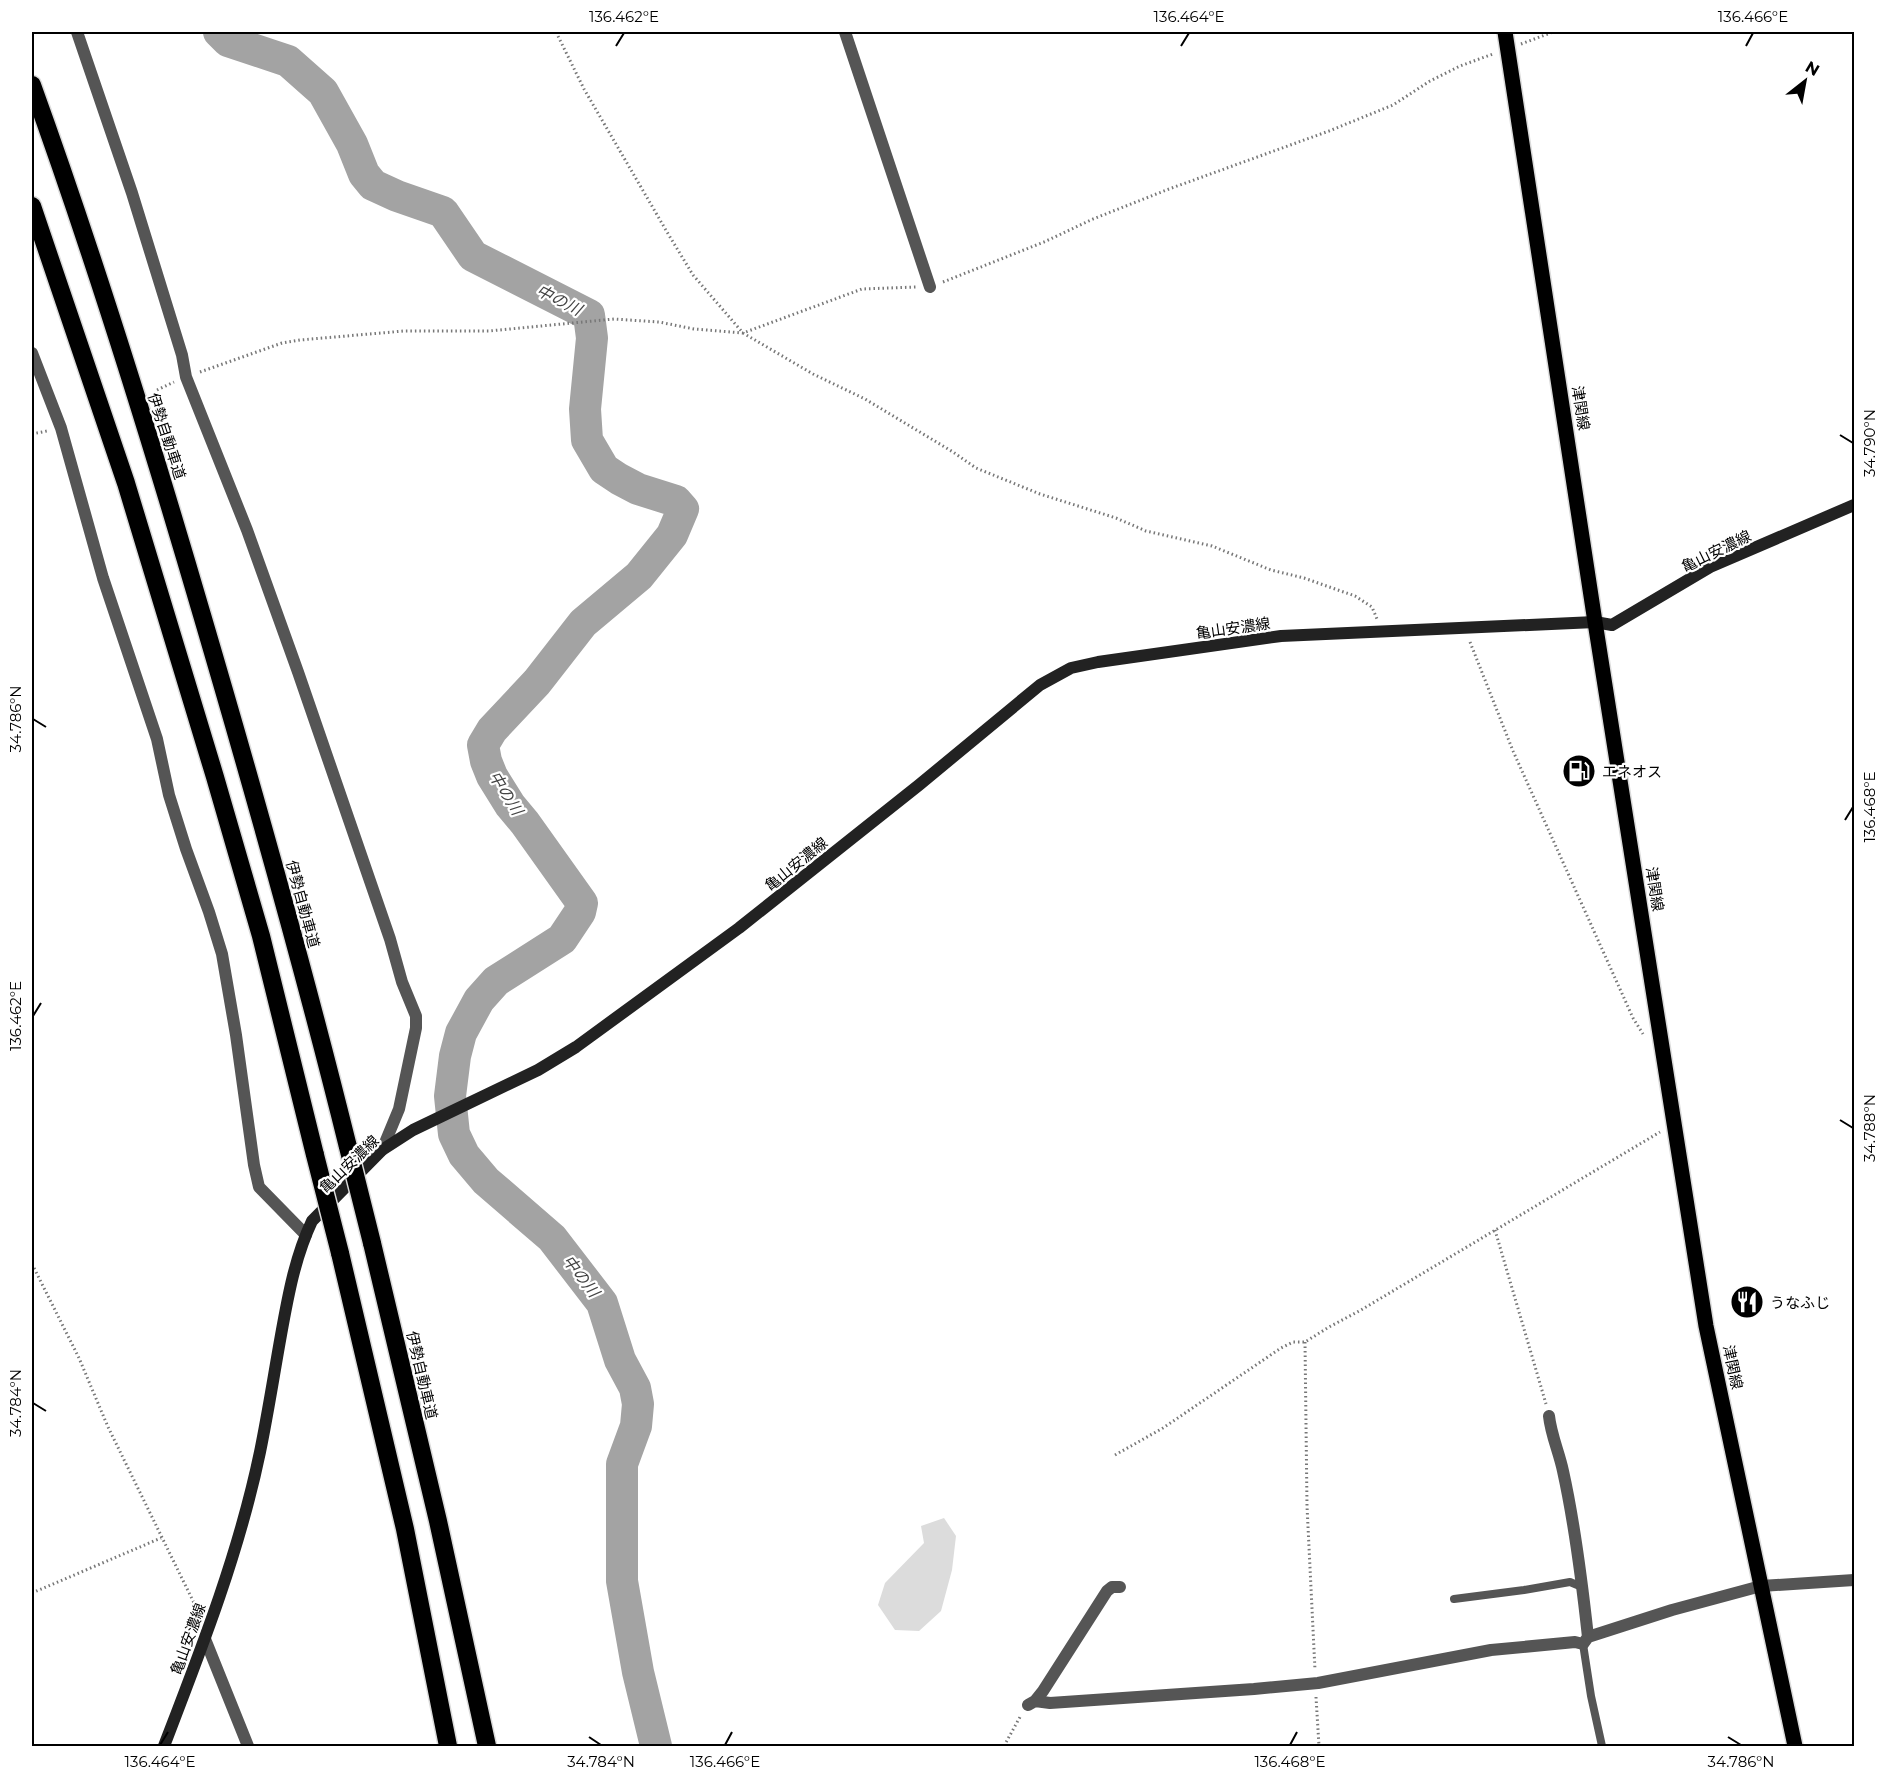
<svg xmlns="http://www.w3.org/2000/svg" width="1886" height="1778" font-family="Montserrat,'Noto Sans JP',sans-serif">
  <style>
    .green { fill: #dcdcdc }
    .lines { fill: none; stroke-linecap: round; stroke-linejoin: round }
    .river { stroke: #a3a3a3; stroke-width: 32 }
    .primary-casing { stroke: #dbdbdb; stroke-width: 18 }
    .motorway-casing { stroke: #dbdbdb; stroke-width: 21 }
    .path { stroke: #777; stroke-width: 3; stroke-dasharray: 1.5 3; stroke-linecap: butt }
    .service { stroke: #555; stroke-width: 8 }
    .minor { stroke: #555; stroke-width: 12 }
    .secondary { stroke: #222; stroke-width: 12 }
    .primary { stroke: #000; stroke-width: 15 }
    .motorway { stroke: #000; stroke-width: 18 }
    .motorway-bridge-casing { stroke: #dbdbdb; stroke-width: 21; stroke-linecap: butt }
    .motorway-bridge { stroke: #000; stroke-width: 18 }
    .ticks { fill: none; stroke: #000; stroke-width: 2 }
    .labels { text-anchor: middle; dominant-baseline: central; stroke-width: 4.5; stroke-linejoin: round; paint-order: stroke }
    .street-label { font-size: 15px; fill: #000; stroke: #fff }
    .poi-label { font-size: 15px; fill: #000; stroke: #fff; text-anchor: start }
    .water-label { font-size: 16px; font-style: italic; fill: #444; stroke: #fff }
    .neatline { fill: none; stroke: #000; stroke-width: 2 }
    .ticks-label { font-size: 15px; text-anchor: middle; fill: #000 }
  </style>
  <rect width="100%" height="100%" fill="#fff"/>
  <path class="green" d="M 944,1518 L 956,1536 L 952,1570 L 941,1611 L 919,1631 L 895,1630 L 878,1605 L 885,1583 L 924,1543 L 921,1526 Z"/>
  <g class="lines">
    <path class="river" d="M 219,32 L 228,41 L 288,61 L 323,92 L 352,144 L 364,174 L 373,185 L 397,196 L 443,212 L 473,256 L 589,315 L 592,338 L 585,409 L 587,440 L 604,469 L 619,479 L 638,489 L 676,501 L 683,509 L 672,535 L 639,576 L 583,623 L 537,682 L 492,730 L 483,745 L 486,761 L 492,776 L 510,805 L 525,823 L 582,903 L 580,912 L 562,939 L 496,981 L 479,1000 L 461,1033 L 455,1056 L 450,1096 L 454,1134 L 464,1155 L 486,1181 L 552,1238 L 602,1303 L 620,1360 L 635,1388 L 638,1404 L 636,1426 L 622,1464 L 622,1581 L 638,1672 L 656,1746"/>
    <defs>
      <path id="primary" d="M 1505,32 L 1595,622 L 1706,1326 L 1795,1746"/>
      <path id="motorway" d="M 32,85 C 95,259 150,437 202,615 C 254,792 304,969 348,1147
        M 32,206 L 126,483 L 215,777 L 261,936 L 315,1155
        M 372,1243 L 438,1521 L 487,1746
        M 340,1253 L 405,1529 L 448,1746"/>
    </defs>
    <use href="#primary" class="primary-casing"/>
    <use href="#motorway" class="motorway-casing"/>
    <path class="path" d="M 556,32 L 584,89 L 667,232 L 693,275 L 743,333 L 813,374 L 865,399 L 953,452 L 976,468 L 1040,494 L 1116,518 L 1146,531 L 1212,546 L 1271,570 L 1304,578 L 1355,596 L 1372,607 L 1377,619
      M 1521,44 L 1553,32
      M 943,282 L 1044,242 L 1093,219 L 1169,189 L 1329,131 L 1393,105 L 1430,81 L 1460,66 L 1493,54
      M 200,372 L 282,343 L 300,340 L 404,331 L 489,331 L 614,319 L 659,322 L 694,329 L 743,333 L 862,289 L 916,287
      M 157,390 L 174,382
      M 32,434 L 47,431
      M 1470,642 L 1513,751 L 1633,1018 L 1643,1034
      M 1495,1230 L 1546,1404
      M 32,1264 L 79,1358 L 108,1427 L 195,1605 L 198,1615
      M 1305,1342 L 1307,1506 L 1315,1670
      M 1115,1455 L 1163,1428 L 1281,1348 L 1293,1342 L 1305,1342 L 1329,1327 L 1361,1310 L 1660,1132
      M 32,1593 L 161,1538
      M 1316,1697 L 1319,1746
      M 1004,1746 L 1020,1717"/>
    <path class="service" d="M 1454,1599 L 1524,1590 L 1570,1582 L 1582,1587
      M 1583,1644 L 1591,1696 L 1602,1746"/>
    <path class="minor" d="M 77,32 L 132,193 L 182,355 L 186,377 L 247,530 L 298,672 L 390,939 L 402,982 L 416,1016 L 416,1028 L 399,1109 L 382,1150
      M 845,32 L 930,287
      M 32,353 L 61,428 L 103,578 L 157,739 L 169,795 L 186,849 L 209,912 L 222,954 L 236,1035 L 254,1165 L 259,1187 L 306,1235
      M 1549,1416 C 1551,1435 1559,1452 1563,1471 C 1575,1525 1582,1582 1588,1637
      M 205,1639 L 248,1746
      M 1035,1701 L 1050,1703 L 1254,1689 L 1318,1683 L 1491,1650 L 1575,1642 L 1583,1644 L 1588,1637 L 1672,1610 L 1761,1586 L 1854,1580
      M 1028,1705 L 1035,1701 L 1043,1691 L 1107,1591 L 1112,1587 L 1120,1587"/>
    <path class="secondary" d="M 164,1746 C 201,1650 239,1553 260,1452 C 268,1413 274,1374 281,1335 C 288,1296 295,1257 312,1221 L 382,1150 L 413,1130 L 538,1070 L 576,1047 L 739,928 L 919,785 L 1040,685 L 1071,668 L 1098,662 L 1281,636 L 1595,622 L 1612,625 L 1710,567 L 1854,505"/>
    <use href="#primary" class="primary"/>
    <use href="#motorway" class="motorway"/>
    <defs>
      <path id="motorway-bridge" d="M 348,1147 L 372,1243
        M 315,1155 L 340,1253"/>
    </defs>
    <use href="#motorway-bridge" class="motorway-bridge-casing"/>
    <use href="#motorway-bridge" class="motorway-bridge"/>
  </g>
  <path class="ticks" d="M 616,46 L 624,33M 1181,46 L 1189,33M 1746,46 L 1753,33M 1840,435 L 1853,443M 33,719 L 46,727M 1845,820 L 1853,807M 33,1016 L 41,1003M 1840,1120 L 1853,1128M 33,1403 L 46,1411M 589,1737 L 601,1745M 1728,1737 L 1741,1745M 160,1745 L 168,1732M 725,1745 L 732,1732M 1290,1745 L 1297,1732"/>
  <defs>
    <symbol id="fuel-disc" viewBox="-11 -11 22 22"><circle r="9.5" fill="#000" stroke="#fff"/><path d="M-5.5-6h7V0h2V4h1.3V-2.5L3-4.5l.8-.8L6-3V5H2.5V1h-1V6h-7ZM-4.2-4.7v3.2H.2V-4.7Z" fill="#fff"/></symbol>
    <symbol id="restaurant-disc" viewBox="-11 -11 22 22"><circle r="9.5" fill="#000" stroke="#fff"/><path d="M-5-6h1v4h1v-4h1v4h1v-4h1v5L-1.5 .5V6h-2V.5L-5-1ZM5-6V6H3V1.5H1.5Q1.5-4 5-6Z" fill="#fff"/></symbol>
  </defs>
  <g fill-rule="evenodd">
    <use href="#fuel-disc" x="1560" y="752" width="38" height="38"/>
    <use href="#restaurant-disc" x="1728" y="1283" width="38" height="38"/>
  </g>
  <g class="labels">
    <g class="street-label">
      <text transform="translate(1581 408) rotate(81)">津関線</text>
      <text transform="translate(167 436) rotate(72)">伊勢自動車道</text>
      <text transform="translate(1716 551) rotate(-26)">亀山安濃線</text>
      <text transform="translate(1233 628) rotate(-8)">亀山安濃線</text>
      <text transform="translate(796 864) rotate(-39)">亀山安濃線</text>
      <text transform="translate(1655 889) rotate(81)">津関線</text>
      <text transform="translate(303 904) rotate(75)">伊勢自動車道</text>
      <text transform="translate(349 1164) rotate(-44)">亀山安濃線</text>
      <text transform="translate(1733 1367) rotate(78)">津関線</text>
      <text transform="translate(422 1375) rotate(77)">伊勢自動車道</text>
      <text transform="translate(188 1639) rotate(-70)">亀山安濃線</text>
    </g>
    <g class="poi-label">
      <text x="1602" y="771">エネオス</text>
      <text x="1770" y="1302">うなふじ</text>
    </g>
    <g class="water-label">
      <text transform="translate(559 300) rotate(27)">中の川</text>
      <text transform="translate(506 793) rotate(58)">中の川</text>
      <text transform="translate(581 1276) rotate(52)">中の川</text>
    </g>
  </g>
  <rect width="1886" height="1778" fill="none" stroke="#ffffff" stroke-width="66"/>
  <g transform="translate(1805 81) rotate(31)" stroke="#ffffff" stroke-width="4.5" paint-order="stroke">
  <path d="M0-4.5L10 22L0 15L-10 22Z" fill="#000000"/>
  <text y="-9" font-size="16" font-weight="bold" text-anchor="middle" fill="#000000">N</text>
  </g>
  <rect x="33" y="33" width="1820" height="1712" class="neatline"/>
  <g class="ticks-label">
    <text x="624" y="22">136.462°E</text>
    <text x="1189" y="22">136.464°E</text>
    <text x="1753" y="22">136.466°E</text>
    <text transform="translate(1870 443) rotate(-90)" y="5">34.790°N</text>
    <text transform="translate(16 719) rotate(-90)" y="5">34.786°N</text>
    <text transform="translate(1870 807) rotate(-90)" y="5">136.468°E</text>
    <text transform="translate(16 1016) rotate(-90)" y="5">136.462°E</text>
    <text transform="translate(1870 1128) rotate(-90)" y="5">34.788°N</text>
    <text transform="translate(16 1403) rotate(-90)" y="5">34.784°N</text>
    <text x="160" y="1767">136.464°E</text>
    <text x="601" y="1767">34.784°N</text>
    <text x="725" y="1767">136.466°E</text>
    <text x="1290" y="1767">136.468°E</text>
    <text x="1741" y="1767">34.786°N</text>
  </g>
</svg>
